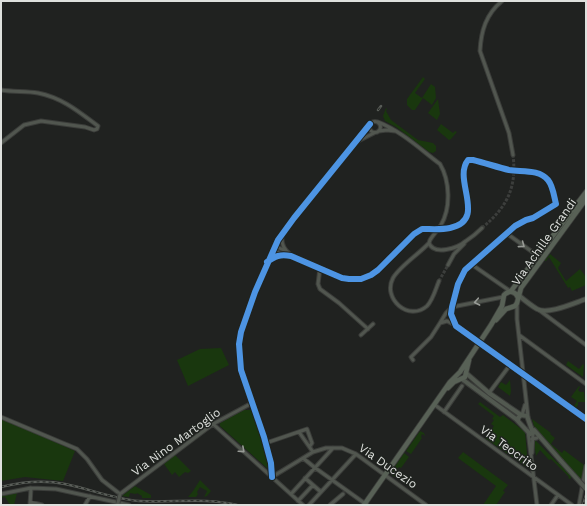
<svg xmlns="http://www.w3.org/2000/svg" width="587" height="506" font-family="'Work Sans',sans-serif">
  <style>
    .green { fill: #19370e }
    .lines { fill: none; stroke-linecap: round; stroke-linejoin: round }
    .street-tunnel { stroke: #3c3e3c; stroke-width: 3; stroke-dasharray: 3 1.5; stroke-linecap: butt }
    .street-casing { stroke: #3b3d3a; stroke-width: 5 }
    .secondary-casing { stroke: #3b3d3a; stroke-width: 6 }
    .primary-casing { stroke: #3b3d3a; stroke-width: 6 }
    .street { stroke: #51564f; stroke-width: 3 }
    .secondary { stroke: #525950; stroke-width: 4 }
    .primary { stroke: #586156; stroke-width: 4.5 }
    .rail-casing { stroke: #595d58; stroke-width: 2.5 }
    .rail { stroke: #1f231f; stroke-width: 1; stroke-dasharray: 3; stroke-linecap: butt }
    .street-bridge-casing { stroke: #3b3d3a; stroke-width: 5; stroke-linecap: butt }
    .secondary-bridge-casing { stroke: #3b3d3a; stroke-width: 6; stroke-linecap: butt }
    .street-bridge { stroke: #51564f; stroke-width: 3 }
    .secondary-bridge { stroke: #525950; stroke-width: 4 }
    .cycleway-casing { stroke: #1f231f; stroke-width: 8 }
    .cycleway { stroke: #4d94e3; stroke-width: 6 }
    .oneway { stroke: #989b96 }
    .labels { text-anchor: middle; dominant-baseline: central; stroke-width: 3; stroke-linejoin: round; paint-order: stroke }
    .street-label { font-size: 12px; fill: #dee0dd; stroke: #1f231f }
  </style>
  <rect width="100%" height="100%" fill="#202220"/>
  <path class="green" d="M 423,77 L 425,79 L 415,93 L 422,98 L 431,84 L 435,87 L 436,98 L 432,105 L 423,98 L 415,110 L 412,110 L 407,105 L 407,99 Z
    M 438,99 L 440,114 L 437,120 L 428,113 Z
    M 386,108 L 387,109 L 386,111 L 391,120 L 418,140 L 433,143 L 436,146 L 436,151 L 433,153 L 429,152 L 396,127 L 385,121 L 383,116 Z
    M 441,124 L 453,133 L 455,131 L 457,132 L 451,139 L 449,140 L 437,130 Z
    M 550,254 L 561,263 L 558,268 L 566,281 L 580,269 L 586,277 L 586,285 L 572,291 L 570,287 L 568,288 L 549,257 L 546,261 L 544,261 Z
    M 221,348 L 229,365 L 188,386 L 177,360 L 200,349 Z
    M 568,361 L 579,369 L 583,364 L 584,365 L 583,377 L 566,365 Z
    M 510,380 L 511,391 L 510,396 L 498,387 L 501,382 L 506,385 Z
    M 579,386 L 580,387 L 578,390 L 580,392 L 584,392 L 585,402 L 578,402 L 578,405 L 576,408 L 574,406 L 577,401 L 571,397 Z
    M 480,402 L 500,417 L 503,415 L 525,432 L 528,465 L 525,466 L 485,438 L 494,426 L 491,424 L 494,420 L 492,419 L 494,416 L 478,404 Z
    M 244,410 L 251,410 L 259,432 L 269,470 L 220,426 L 220,423 Z
    M 1,418 L 15,424 L 15,426 L 17,425 L 75,451 L 63,481 L 25,477 L 1,481 Z
    M 532,419 L 551,433 L 550,434 L 555,438 L 551,444 L 562,453 L 564,450 L 584,465 L 581,486 L 572,476 L 570,479 L 568,478 L 569,477 L 551,459 L 549,460 L 540,450 L 536,456 L 534,442 L 535,440 L 558,463 L 562,459 L 534,426 Z
    M 420,431 L 424,433 L 425,436 L 422,434 L 421,437 L 422,438 L 411,454 L 406,451 Z
    M 463,452 L 508,485 L 503,491 L 505,492 L 496,505 L 483,505 L 496,486 L 458,458 Z
    M 404,453 L 409,457 L 401,468 L 399,467 L 395,472 L 397,474 L 395,477 L 390,474 Z
    M 175,455 L 191,471 L 188,473 L 185,472 L 179,477 L 175,472 L 172,475 L 164,464 Z
    M 200,480 L 211,491 L 207,496 L 204,497 L 207,491 L 200,487 L 197,492 L 198,494 L 196,497 L 188,497 L 193,491 Z
    M 135,486 L 151,495 L 151,498 L 142,498 L 142,496 L 137,493 L 136,494 L 130,493 L 129,497 L 122,496 Z
    M 17,493 L 14,505 L 10,505 L 5,497 L 1,498 L 2,496 Z"/>
  <g class="lines">
    <path class="street-tunnel" d="M 482,228 C 507,207 517,188 513,155
      M 439,281 L 448,265"/>
    <defs>
      <path id="street" d="M 502,1 C 486,14 481,31 480,51 L 509,133 L 513,155
        M 1,90 C 13,92 26,91 38,93 C 63,98 79,112 98,126 L 97,129 L 94,130 L 85,127 L 41,121 L 24,125 L 1,143
        M369.5 127a5.5 5.5 0 1 1 11 0a5.5 5.5 0 1 1-11 0Z
        M 378,122 C 401,131 420,149 440,164 C 450,181 451,208 441,225 C 438,230 433,235 430,240 L 429,243 C 434,256 458,248 466,241 C 472,237 477,233 482,228
        M 379,131 L 387,130 L 395,131
        M 358,141 L 374,133
        M 447,229 C 490,224 452,181 468,160 L 473,160 C 485,163 497,167 509,170 C 522,172 539,169 548,180 C 553,186 554,196 556,204 L 533,218 L 526,220 L 515,226 L 465,270 L 458,284 L 452,307 L 451,314 L 456,326 L 586,419
        M 506,233 L 538,256
        M 282,235 C 281,243 283,249 290,254
        M 429,243 C 419,254 400,266 393,278 C 382,299 409,322 427,306 C 433,300 436,288 439,281
        M 282,254 L 275,251 L 274,247 L 277,247 L 286,251
        M 269,261 C 273,257 277,255 283,254 C 295,254 329,272 342,278 C 355,281 367,279 378,270 L 414,234 L 422,229 L 429,229
        M 471,264 L 510,291
        M 448,265 L 454,254 L 464,244
        M 320,268 L 318,284 L 320,289 L 339,303 L 368,329
        M 517,303 L 517,319 L 528,417
        M 539,310 L 586,345
        M 440,323 L 446,313 L 452,307 L 503,297
        M 361,335 L 373,324
        M 519,335 L 586,384
        M 413,360 L 411,357 L 431,337 L 440,323 L 447,321 L 455,325
        M 489,393 L 510,365
        M 435,405 L 572,505
        M 444,412 L 462,386
        M 522,415 L 525,405
        M 1,417 L 77,449 L 87,459 L 102,480 L 120,494 L 213,424 L 252,403
        M 213,424 L 303,505
        M 528,431 L 537,505
        M 299,432 L 313,452
        M 532,439 L 537,438
        M 266,443 L 307,429 L 312,443 L 310,446
        M 532,453 L 533,433
        M 303,458 L 314,467 L 367,505
        M 272,477 L 271,463 L 264,437 L 241,370 L 239,344 L 241,332 L 255,292 L 278,240 L 294,218 L 370,124
        M 272,477 L 313,452 L 326,448 L 342,448 L 356,454 L 426,505
        M 305,478 L 321,492
        M 1,494 L 31,488 L 56,489 L 129,505
        M 291,494 L 333,448
        M 298,501 L 313,485
        M 30,502 L 42,505
        M 30,505 L 31,488
        M 85,505 L 90,496
        M 309,505 L 356,454
        M 330,505 L 343,494
        M 551,505 L 558,495
        M 579,505 L 586,466"/>
      <path id="secondary" d="M 517,294 C 523,299 530,305 537,309 C 548,315 574,303 586,299
        M 466,373 L 489,393 L 521,415
        M 462,379 L 516,419 L 530,434 L 533,433 L 527,416 L 521,415 L 518,418 L 518,421
        M 534,430 L 561,461"/>
      <path id="primary" d="M 511,291 L 586,192
        M 496,320 L 506,309 L 515,306 L 517,303 L 521,288 L 586,199
        M 448,388 L 454,382 L 465,377 L 469,360
        M 364,505 L 450,382 L 460,372 L 491,325 L 502,306 L 504,295 C 509,290 516,291 518,298"/>
    </defs>
    <use href="#street" class="street-casing"/>
    <use href="#secondary" class="secondary-casing"/>
    <use href="#primary" class="primary-casing"/>
    <use href="#street" class="street"/>
    <use href="#secondary" class="secondary"/>
    <use href="#primary" class="primary"/>
    <defs>
      <path id="rail" d="M 378,110 L 381,106
        M 1,487 C 21,482 44,480 65,484 C 90,489 114,499 139,501 C 172,503 205,497 237,505
        M 583,505 L 586,495"/>
    </defs>
    <use href="#rail" class="rail-casing"/>
    <use href="#rail" class="rail"/>
    <defs>
      <path id="street-bridge" d="M 429,229 L 447,229
        M 118,503 L 120,494"/>
      <path id="secondary-bridge" d="M 561,461 L 586,489"/>
    </defs>
    <use href="#street-bridge" class="street-bridge-casing"/>
    <use href="#secondary-bridge" class="secondary-bridge-casing"/>
    <use href="#street-bridge" class="street-bridge"/>
    <use href="#secondary-bridge" class="secondary-bridge"/>
    <defs>
      <path id="cycleway" d="M 267,262 C 275,256 280,254 291,256 L 342,278 L 349,279 L 361,279 L 371,275 L 378,270 L 414,234 L 422,229 C 431,229 441,230 450,228 C 488,220 452,180 468,160 L 473,160 C 485,163 497,167 509,170 C 522,172 539,169 548,180 C 553,186 554,196 556,204 L 533,218 L 526,220 L 515,226 L 465,270 L 458,284 L 452,307 L 451,314 L 456,326 L 586,419
        M 272,477 L 271,463 L 264,437 L 241,370 L 239,344 L 241,332 L 255,292 L 278,240 L 294,218 L 370,124"/>
    </defs>
    <use href="#cycleway" class="cycleway-casing"/>
    <use href="#cycleway" class="cycleway"/>
  </g>
  <defs><path id="oneway-chevron" d="M-2-3.5L2.5 0L-2 3.5" fill="none" stroke-width="1.6" stroke-linecap="round" stroke-linejoin="round"/></defs>
  <g class="oneway">
    <use href="#oneway-chevron" transform="translate(522 245) rotate(37)"/>
    <use href="#oneway-chevron" transform="translate(477 302) rotate(169)"/>
    <use href="#oneway-chevron" transform="translate(242 450) rotate(42)"/>
  </g>
  <g class="labels">
    <g class="street-label">
      <text transform="translate(544 242) rotate(-55)">Via Achille Grandi</text>
      <text transform="translate(176 442) rotate(-36)">Via Nino Martoglio</text>
      <text transform="translate(509 448) rotate(36)">Via Teocrito</text>
      <text transform="translate(388 466) rotate(35)">Via Ducezio</text>
    </g>
  </g>
  <rect width="587" height="506" fill="none" stroke="#dee0dd" stroke-width="4"/>
</svg>
